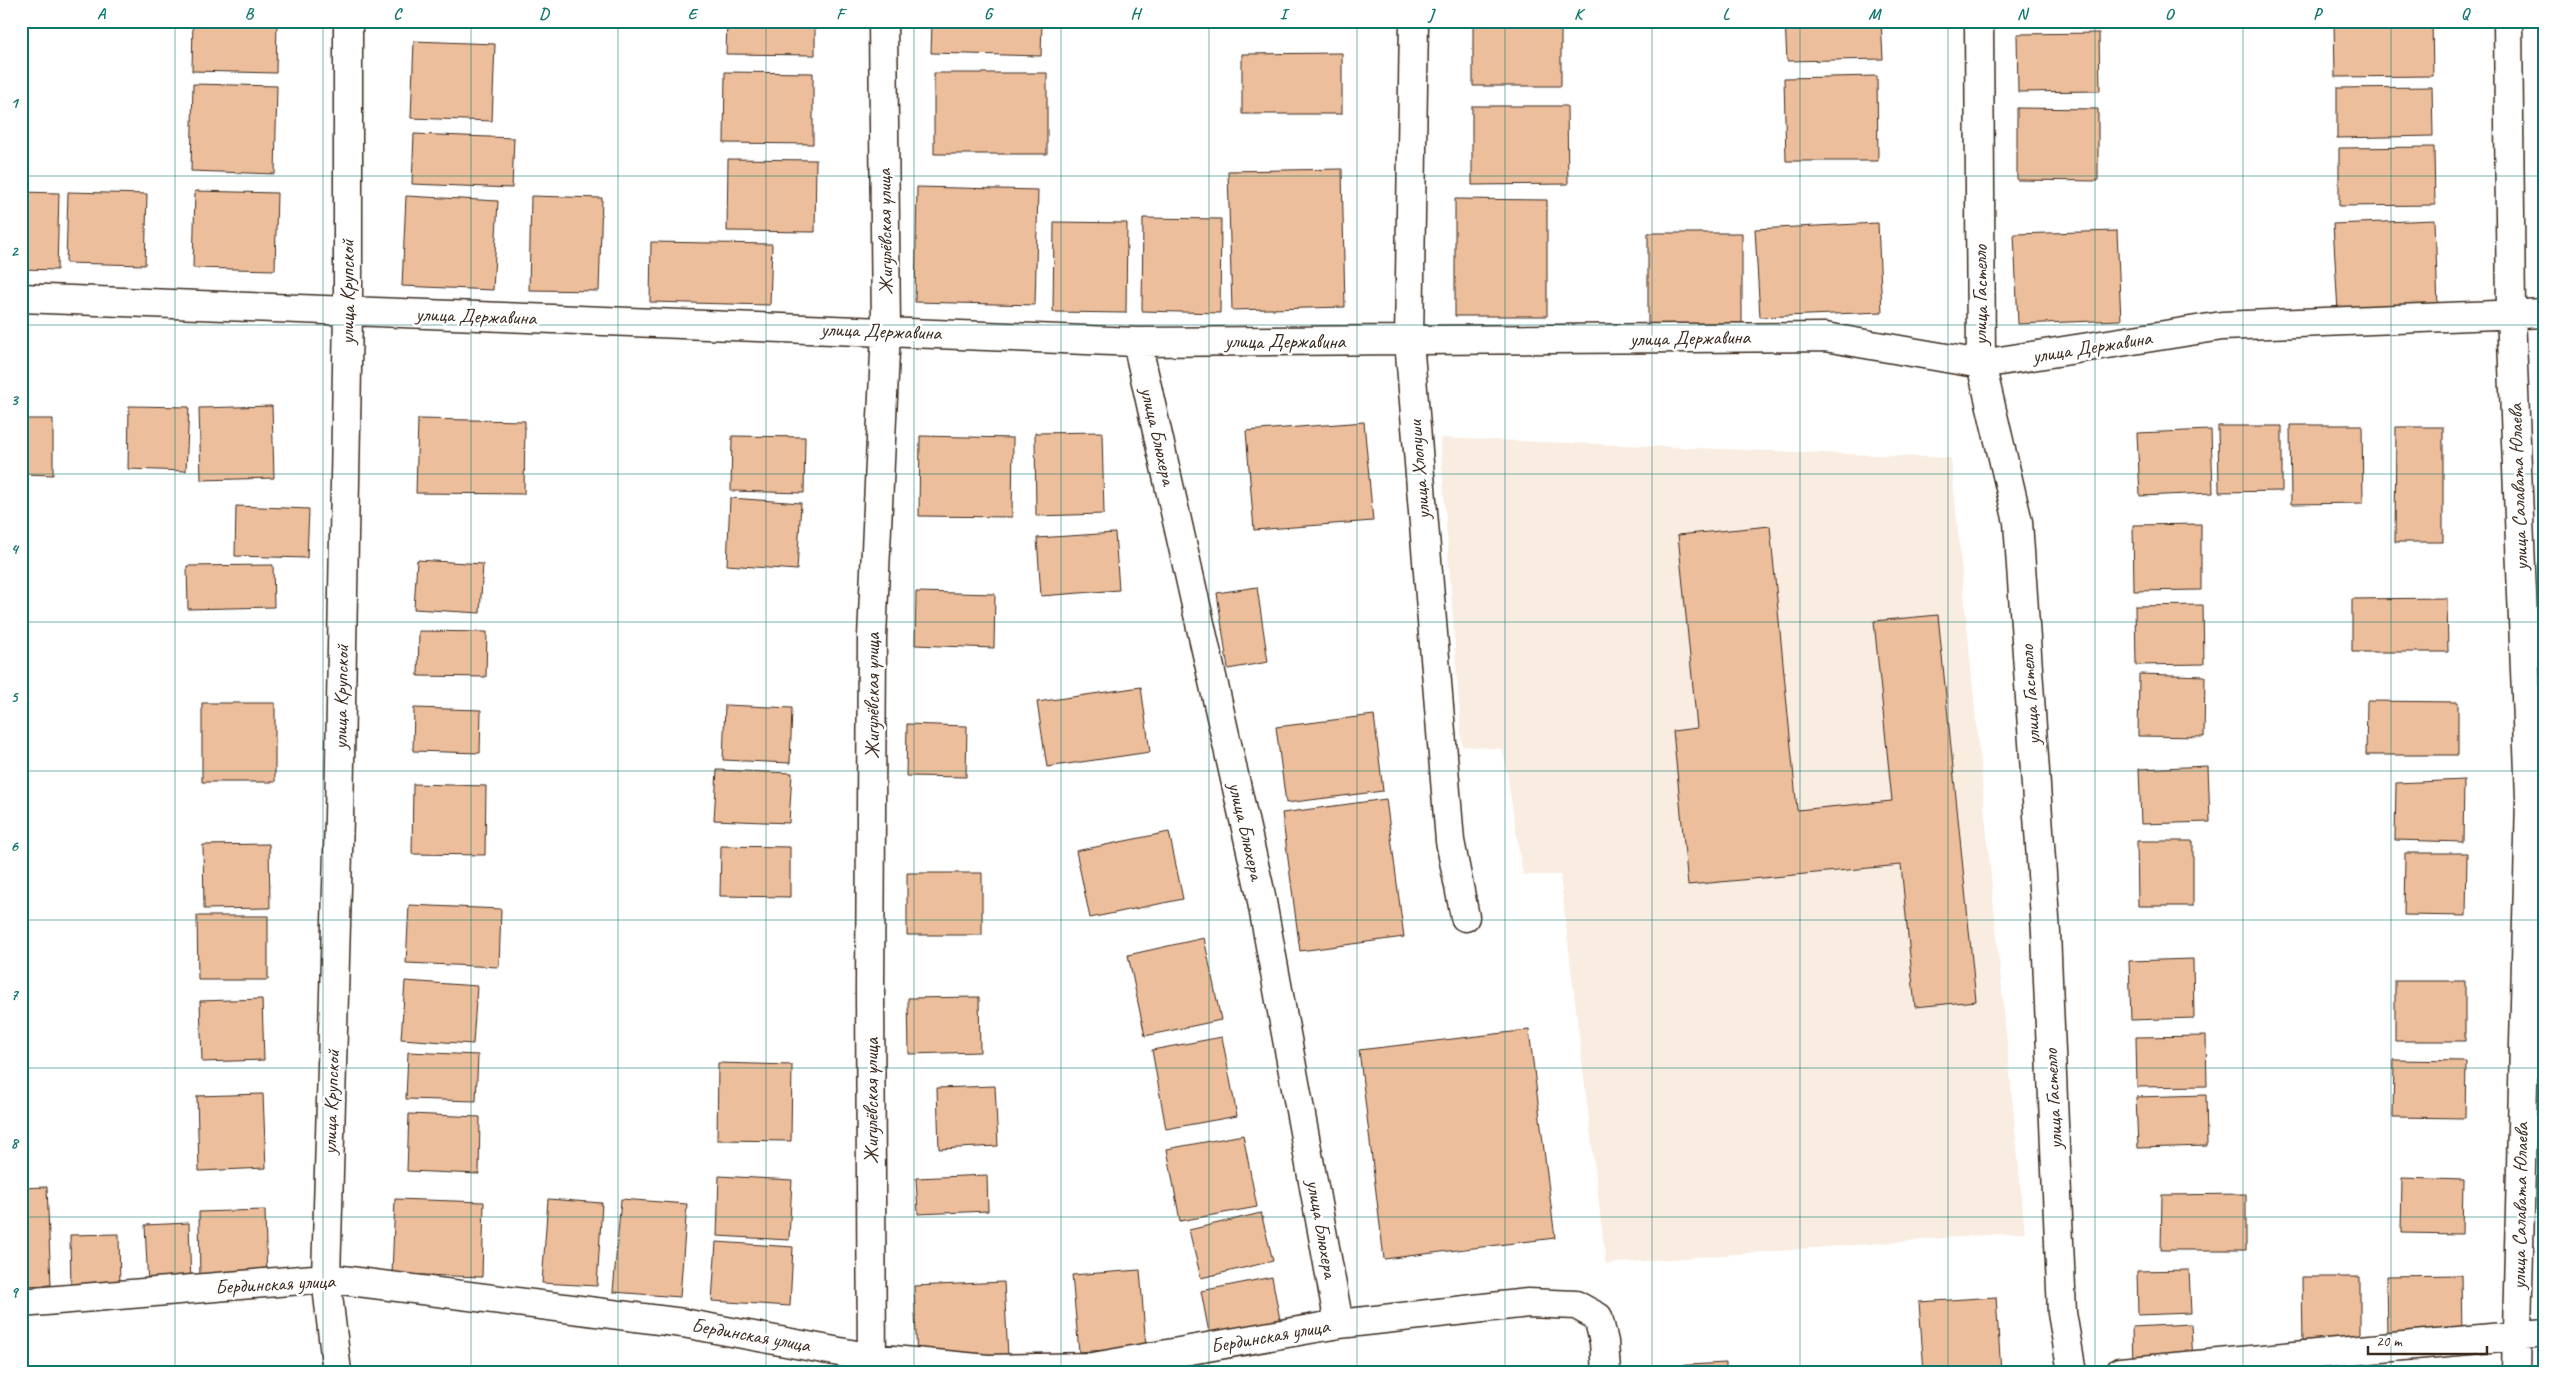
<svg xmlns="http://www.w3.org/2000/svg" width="2566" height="1393" font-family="Caveat,sans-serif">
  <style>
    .built { fill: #f9ece1 }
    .building { fill: #ecbe9c; stroke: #3b2a1e }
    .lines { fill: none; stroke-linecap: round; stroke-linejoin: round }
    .minor-casing { stroke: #3b2a1e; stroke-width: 31 }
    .minor { stroke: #fff; stroke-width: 28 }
    .grid { fill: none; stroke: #0f766e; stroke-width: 1; stroke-opacity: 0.55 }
    .labels { text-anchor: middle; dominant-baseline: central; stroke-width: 5; stroke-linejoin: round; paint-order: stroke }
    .street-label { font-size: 20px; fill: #3b2a1e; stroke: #fff }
    .neatline { fill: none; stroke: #0f766e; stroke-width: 2 }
    .grid-label { font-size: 16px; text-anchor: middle; font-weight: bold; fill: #0f766e }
  </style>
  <rect width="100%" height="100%" fill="#fff"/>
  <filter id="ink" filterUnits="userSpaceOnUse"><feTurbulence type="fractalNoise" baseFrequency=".02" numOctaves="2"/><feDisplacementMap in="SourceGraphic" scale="10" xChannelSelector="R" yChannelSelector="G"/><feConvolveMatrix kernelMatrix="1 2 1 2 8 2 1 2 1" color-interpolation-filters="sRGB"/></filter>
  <g filter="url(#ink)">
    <path class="built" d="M 1440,438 L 1951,458 L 2025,1232 L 1606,1264 L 1560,875 L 1523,875 L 1503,749 L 1462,746 Z"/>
    <path class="building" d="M 193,21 L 277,21 L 276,73 L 192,71 Z
      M 427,21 L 496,21 L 496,25 Z
      M 727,21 L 815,21 L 815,55 L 726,54 Z
      M 932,21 L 1042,21 L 1041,56 L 931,53 Z
      M 1473,21 L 1561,21 L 1561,86 L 1473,86 Z
      M 1785,21 L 1881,21 L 1883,59 L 1787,61 Z
      M 2334,21 L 2432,21 L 2433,76 L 2335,77 Z
      M 2099,33 L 2100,91 L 2018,92 L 2017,34 Z
      M 414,41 L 495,44 L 492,121 L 411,118 Z
      M 1342,53 L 1342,114 L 1242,114 L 1242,54 Z
      M 725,72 L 813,73 L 813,144 L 724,143 Z
      M 934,73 L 1047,73 L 1047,154 L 934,154 Z
      M 1877,76 L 1878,161 L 1786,161 L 1784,78 Z
      M 193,84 L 277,86 L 275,174 L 191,171 Z
      M 2432,87 L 2433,136 L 2337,138 L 2337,88 Z
      M 1472,106 L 1567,106 L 1568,184 L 1472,185 Z
      M 2017,108 L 2098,109 L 2098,181 L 2017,180 Z
      M 414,134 L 514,138 L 512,188 L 412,184 Z
      M 2434,147 L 2435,205 L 2339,206 L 2339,148 Z
      M 728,159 L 816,160 L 815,232 L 727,231 Z
      M 1342,169 L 1345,307 L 1232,310 L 1228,171 Z
      M 917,187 L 1038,190 L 1035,305 L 915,302 Z
      M 195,191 L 277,193 L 275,270 L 193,268 Z
      M 21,192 L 59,193 L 57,270 L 21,269 Z
      M 68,192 L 147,194 L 145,265 L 66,263 Z
      M 406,196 L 498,201 L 493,290 L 402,286 Z
      M 531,196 L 602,198 L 599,291 L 529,290 Z
      M 1455,199 L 1547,200 L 1547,316 L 1455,316 Z
      M 1143,218 L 1221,219 L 1220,313 L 1142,311 Z
      M 2435,220 L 2438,309 L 2338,312 L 2333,224 Z
      M 1054,222 L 1127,223 L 1126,313 L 1053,312 Z
      M 1878,223 L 1882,312 L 1760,317 L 1755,229 Z
      M 2117,231 L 2121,320 L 2018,324 L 2014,234 Z
      M 1648,233 L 1742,233 L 1742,324 L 1648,324 Z
      M 651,242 L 772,244 L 770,305 L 650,302 Z
      M 129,406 L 189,407 L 186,471 L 128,469 Z
      M 272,406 L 274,478 L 201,480 L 199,408 Z
      M 21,419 L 53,419 L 53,475 L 21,474 Z
      M 418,419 L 525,421 L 524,494 L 416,493 Z
      M 1364,422 L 1373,521 L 1254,530 L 1246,431 Z
      M 2290,425 L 2362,425 L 2363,503 L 2291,504 Z
      M 2218,426 L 2282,426 L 2282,491 L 2219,492 Z
      M 2396,427 L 2443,427 L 2443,542 L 2395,542 Z
      M 2211,430 L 2213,493 L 2140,496 L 2137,433 Z
      M 1102,432 L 1104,514 L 1036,516 L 1035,433 Z
      M 732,436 L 805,437 L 804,493 L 731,491 Z
      M 920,436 L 1013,438 L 1012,517 L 919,516 Z
      M 730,498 L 801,503 L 797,570 L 727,565 Z
      M 236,506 L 309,509 L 307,558 L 235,556 Z
      M 2201,524 L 2201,590 L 2134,591 L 2133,525 Z
      M 1770,526 L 1797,810 L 1892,801 L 1874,621 L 1938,615 L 1976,1001 L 1915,1007 L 1901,865 L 1688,885 L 1673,731 L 1697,728 L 1678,535 Z
      M 1115,533 L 1119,590 L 1041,596 L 1037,538 Z
      M 417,560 L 483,564 L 480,613 L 414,609 Z
      M 273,565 L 274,607 L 188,609 L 187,566 Z
      M 1257,587 L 1268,662 L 1228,669 L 1217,593 Z
      M 916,592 L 995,594 L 994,648 L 915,645 Z
      M 2447,598 L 2448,652 L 2352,652 L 2352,599 Z
      M 2203,605 L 2204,664 L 2136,665 L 2135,606 Z
      M 419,631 L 487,632 L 486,677 L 418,676 Z
      M 2139,674 L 2205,676 L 2204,737 L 2138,736 Z
      M 1141,687 L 1150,752 L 1047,767 L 1037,702 Z
      M 2367,701 L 2458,702 L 2458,755 L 2366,755 Z
      M 202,703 L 275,703 L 275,782 L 202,782 Z
      M 725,705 L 792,708 L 790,763 L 723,760 Z
      M 414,708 L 481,710 L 480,753 L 413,751 Z
      M 1374,715 L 1383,791 L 1286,803 L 1276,727 Z
      M 907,724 L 967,726 L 966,777 L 906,776 Z
      M 2208,766 L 2210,822 L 2141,824 L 2139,769 Z
      M 717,770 L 792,773 L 789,823 L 714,820 Z
      M 2464,780 L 2463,842 L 2395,840 L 2396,783 Z
      M 413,784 L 486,786 L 485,855 L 412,854 Z
      M 1386,799 L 1404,937 L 1300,951 L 1282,813 Z
      M 1169,832 L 1183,899 L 1090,918 L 1076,851 Z
      M 2137,841 L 2193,841 L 2193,906 L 2138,906 Z
      M 269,844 L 270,908 L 204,909 L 203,845 Z
      M 721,846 L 790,847 L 790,897 L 720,896 Z
      M 2405,853 L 2467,853 L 2466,916 L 2404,915 Z
      M 907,873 L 982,873 L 982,935 L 907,935 Z
      M 409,905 L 501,909 L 499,967 L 406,963 Z
      M 197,916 L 268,916 L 268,980 L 198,980 Z
      M 1204,938 L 1221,1020 L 1145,1036 L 1128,955 Z
      M 2193,959 L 2194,1018 L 2131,1020 L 2129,961 Z
      M 405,981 L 477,986 L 473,1044 L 401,1039 Z
      M 2395,981 L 2465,981 L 2465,1041 L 2395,1041 Z
      M 979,997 L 980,1052 L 909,1054 L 908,998 Z
      M 262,999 L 264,1060 L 202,1062 L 200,1001 Z
      M 1529,1030 L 1555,1238 L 1384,1259 L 1359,1050 Z
      M 2206,1036 L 2207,1086 L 2137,1087 L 2136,1037 Z
      M 1222,1037 L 1237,1116 L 1166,1129 L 1152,1050 Z
      M 408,1052 L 478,1055 L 476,1101 L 406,1099 Z
      M 2394,1060 L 2466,1061 L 2465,1118 L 2393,1117 Z
      M 718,1063 L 792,1065 L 791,1141 L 717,1140 Z
      M 995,1086 L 998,1146 L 939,1149 L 937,1088 Z
      M 263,1094 L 266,1168 L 199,1171 L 197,1096 Z
      M 2206,1095 L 2207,1146 L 2138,1148 L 2136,1097 Z
      M 409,1114 L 480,1117 L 479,1174 L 407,1171 Z
      M 1243,1135 L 1257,1207 L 1180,1221 L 1167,1149 Z
      M 987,1175 L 988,1211 L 918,1214 L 916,1178 Z
      M 719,1176 L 792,1180 L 789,1240 L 717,1236 Z
      M 2402,1178 L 2463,1180 L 2462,1234 L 2401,1233 Z
      M 47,1187 L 51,1285 L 21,1286 L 21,1188 Z
      M 2246,1194 L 2246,1250 L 2161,1250 L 2162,1195 Z
      M 395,1199 L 484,1202 L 482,1277 L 392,1274 Z
      M 548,1199 L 602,1203 L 597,1286 L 542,1283 Z
      M 621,1199 L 687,1204 L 680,1297 L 613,1292 Z
      M 265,1210 L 267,1281 L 200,1283 L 199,1212 Z
      M 1261,1213 L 1273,1261 L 1201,1278 L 1189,1230 Z
      M 189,1223 L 191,1285 L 148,1286 L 145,1225 Z
      M 119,1234 L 120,1288 L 71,1289 L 70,1235 Z
      M 2543,1238 L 2545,1238 L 2545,1311 L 2542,1311 Z
      M 716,1242 L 793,1247 L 790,1306 L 712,1301 Z
      M 1140,1270 L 1146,1347 L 1079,1352 L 1072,1275 Z
      M 2189,1270 L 2191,1313 L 2138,1315 L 2137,1271 Z
      M 2461,1275 L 2462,1335 L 2387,1337 L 2386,1276 Z
      M 1272,1277 L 1281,1325 L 1210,1338 L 1201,1291 Z
      M 2302,1277 L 2360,1277 L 2360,1343 L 2303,1344 Z
      M 1004,1282 L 1008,1357 L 917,1361 L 914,1286 Z
      M 1996,1297 L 2001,1372 L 1924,1372 L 1919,1302 Z
      M 2191,1324 L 2193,1363 L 2133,1366 L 2132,1327 Z
      M 1726,1363 L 1726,1372 L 1651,1372 L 1651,1367 Z"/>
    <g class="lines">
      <defs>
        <path id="minor" d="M 1414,21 L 1409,341 L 1450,841 L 1465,917
          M 1979,21 L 1981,364 L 2018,522 L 2046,933 L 2062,1313 L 2072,1372
          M 2508,21 L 2511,314 L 2530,798 L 2516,1372
          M 21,298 L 1137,342 L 1825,337 L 1981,364 L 2222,326 L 2545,313
          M 1137,342 L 1260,891 L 1339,1324
          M 21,1303 L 326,1278 L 683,1323 L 872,1358 L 988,1369 L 1093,1367 L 1339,1324 L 1528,1303 L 1576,1305 L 1598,1317 L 1604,1342 L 1606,1372
          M 337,1372 L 326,1278 L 339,817 L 348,312 L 348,21
          M 872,1372 L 870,991 L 872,637 L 886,330 L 883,21
          M 2120,1372 L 2545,1333"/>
      </defs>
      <use href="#minor" class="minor-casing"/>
      <use href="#minor" class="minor"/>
    </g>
  </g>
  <path class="grid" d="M 175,21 L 175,1372M 323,21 L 323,1372M 471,21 L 471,1372M 618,21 L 618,1372M 766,21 L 766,1372M 914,21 L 914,1372M 1061,21 L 1061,1372M 1209,21 L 1209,1372M 1357,21 L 1357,1372M 1505,21 L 1505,1372M 1652,21 L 1652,1372M 1800,21 L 1800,1372M 1948,21 L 1948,1372M 2095,21 L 2095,1372M 2243,21 L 2243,1372M 2391,21 L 2391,1372M 21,176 L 2545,176M 21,325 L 2545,325M 21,474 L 2545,474M 21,622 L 2545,622M 21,771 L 2545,771M 21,920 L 2545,920M 21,1068 L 2545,1068M 21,1217 L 2545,1217"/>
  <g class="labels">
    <g class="street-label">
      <text transform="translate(885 232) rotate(-91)">Жигулёвская улица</text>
      <text transform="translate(347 292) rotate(-90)">улица Крупской</text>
      <text transform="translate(1980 295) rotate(-90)">улица Гастелло</text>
      <text transform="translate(476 316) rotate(2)">улица Державина</text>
      <text transform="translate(881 331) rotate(2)">улица Державина</text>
      <text transform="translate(1690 338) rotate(-1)">улица Державина</text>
      <text x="1285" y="341">улица Державина</text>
      <text transform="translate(2092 347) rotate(-9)">улица Державина</text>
      <text transform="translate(1158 436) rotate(77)">улица Блюхера</text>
      <text transform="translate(1419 470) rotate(-95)">улица Хлопуши</text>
      <text transform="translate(2518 487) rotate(-92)">улица Салавата Юлаева</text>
      <text transform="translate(2030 695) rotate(-94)">улица Гастелло</text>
      <text transform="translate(872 696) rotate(-90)">Жигулёвская улица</text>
      <text transform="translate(341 697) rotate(-89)">улица Крупской</text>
      <text transform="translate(1246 831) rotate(77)">улица Блюхера</text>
      <text transform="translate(2053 1099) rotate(-93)">улица Гастелло</text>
      <text transform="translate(871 1101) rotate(-90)">Жигулёвская улица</text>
      <text transform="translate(331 1102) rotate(-88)">улица Крупской</text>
      <text transform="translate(2520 1206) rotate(-89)">улица Салавата Юлаева</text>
      <text transform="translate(1322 1229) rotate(80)">улица Блюхера</text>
      <text transform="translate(275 1284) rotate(-3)">Бердинская улица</text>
      <text transform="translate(751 1335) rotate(10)">Бердинская улица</text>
      <text transform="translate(1270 1336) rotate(-10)">Бердинская улица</text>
    </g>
  </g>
  <rect width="2566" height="1393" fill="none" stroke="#fff" stroke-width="55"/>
  <path d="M2368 1346v8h119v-8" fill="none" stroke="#3b2a1e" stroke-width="2.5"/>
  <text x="2376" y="1346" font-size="15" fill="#3b2a1e" stroke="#ffffff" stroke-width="4" paint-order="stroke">20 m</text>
  <rect x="28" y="28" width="2510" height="1338" class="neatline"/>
  <g class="grid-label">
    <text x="101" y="19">A</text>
    <text x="249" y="19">B</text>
    <text x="397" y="19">C</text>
    <text x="544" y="19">D</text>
    <text x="692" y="19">E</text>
    <text x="840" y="19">F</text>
    <text x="988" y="19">G</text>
    <text x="1135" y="19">H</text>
    <text x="1283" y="19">I</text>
    <text x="1431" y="19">J</text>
    <text x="1578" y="19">K</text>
    <text x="1726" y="19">L</text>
    <text x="1874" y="19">M</text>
    <text x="2022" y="19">N</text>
    <text x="2169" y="19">O</text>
    <text x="2317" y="19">P</text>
    <text x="2465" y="19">Q</text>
    <text x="14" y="108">1</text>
    <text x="14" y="256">2</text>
    <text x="14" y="405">3</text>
    <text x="14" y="554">4</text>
    <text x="14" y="702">5</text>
    <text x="14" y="851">6</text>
    <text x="14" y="1000">7</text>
    <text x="14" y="1148">8</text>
    <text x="14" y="1297">9</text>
  </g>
</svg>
